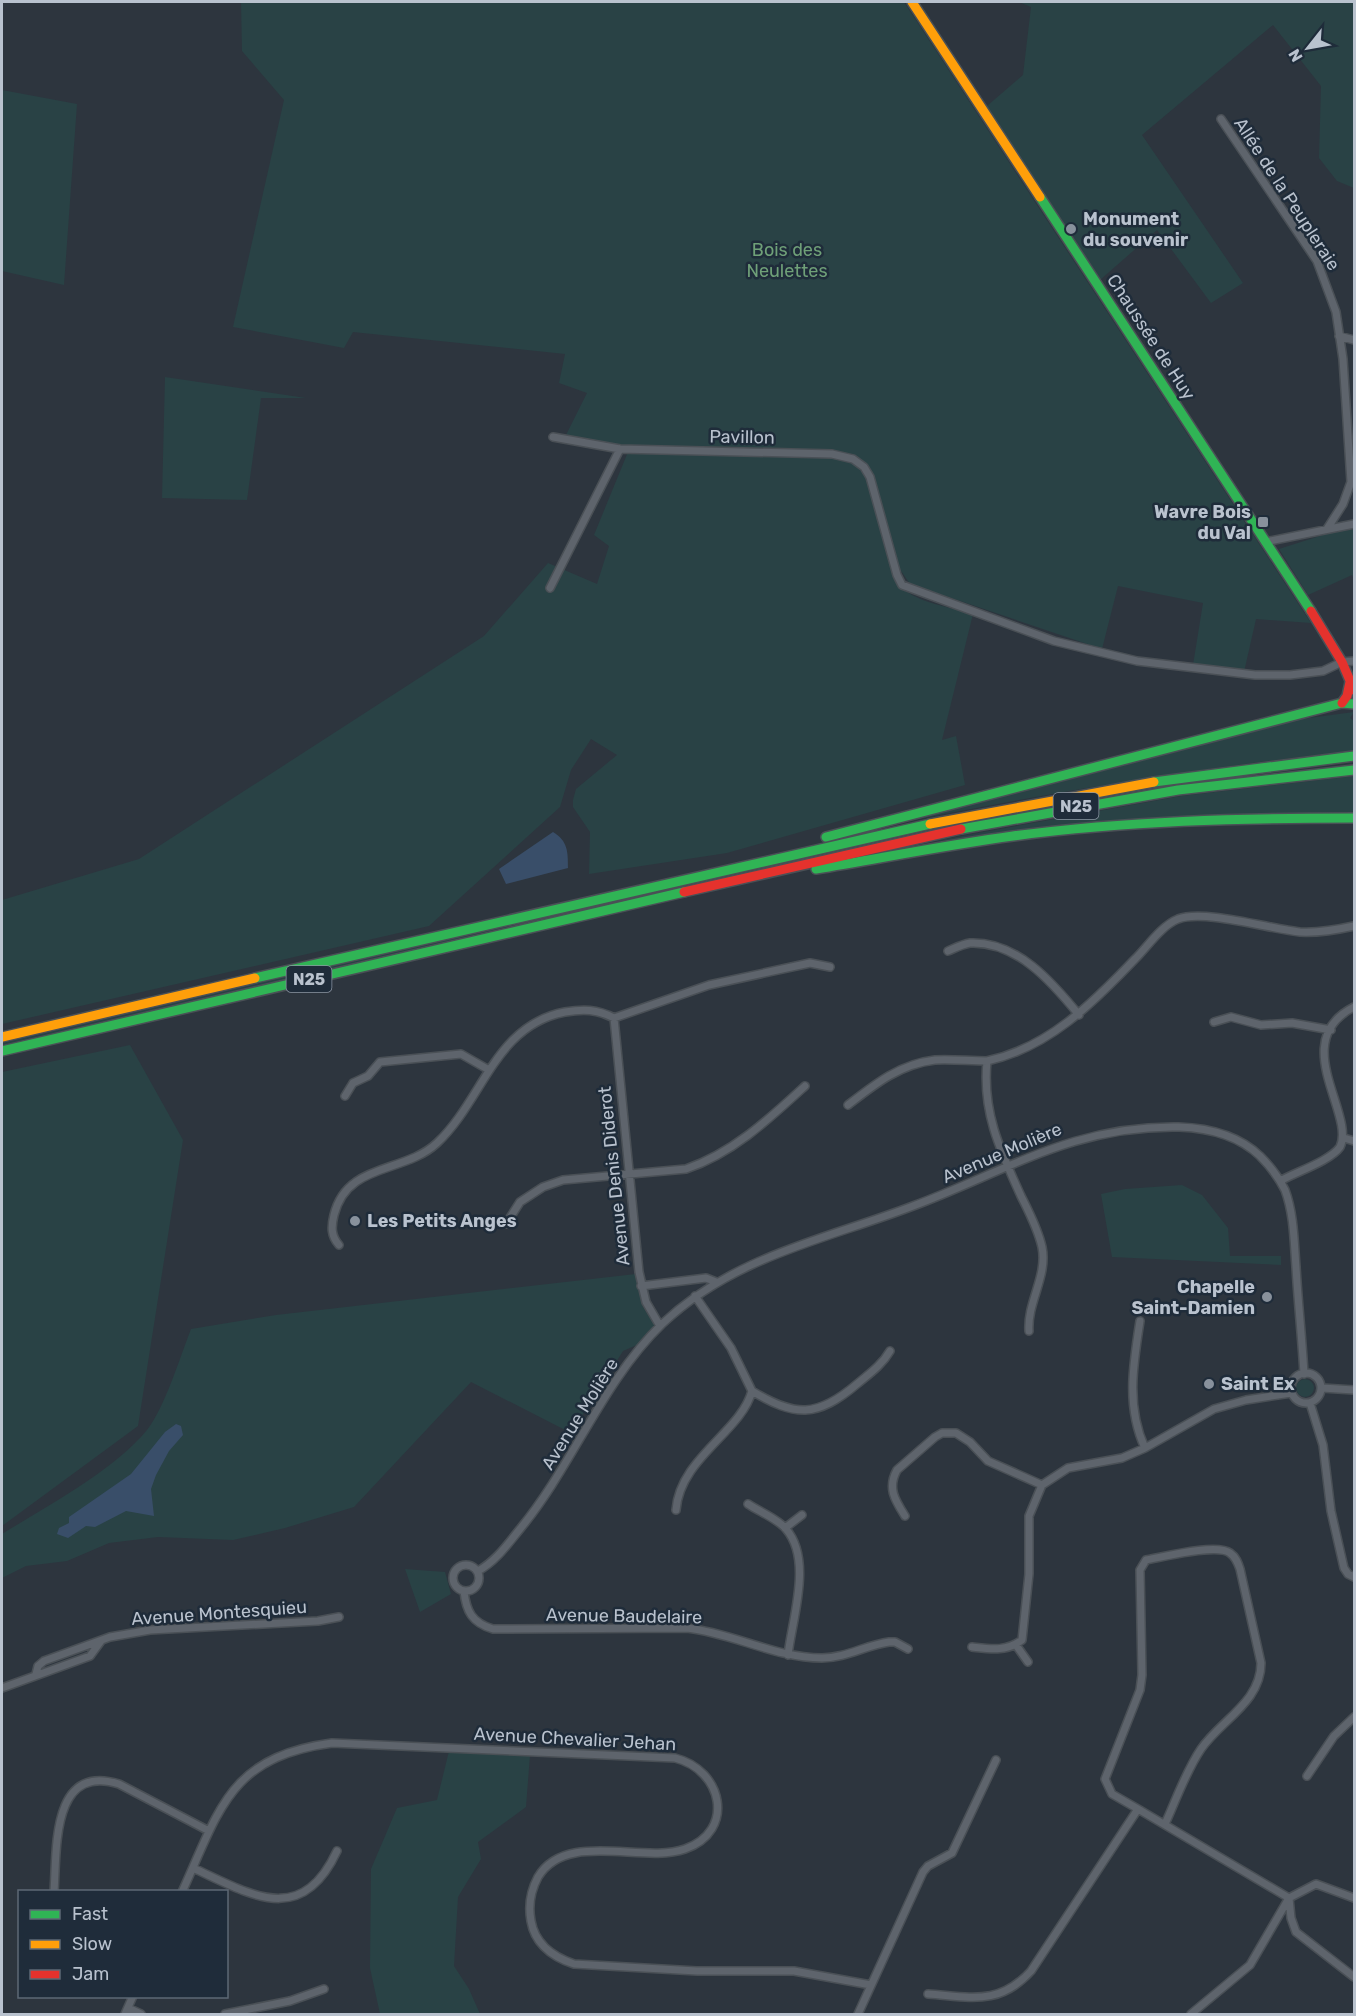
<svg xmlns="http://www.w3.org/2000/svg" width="1356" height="2016" font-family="Rubik,sans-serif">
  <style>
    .green { fill: #294245 }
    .water { fill: #394e69 }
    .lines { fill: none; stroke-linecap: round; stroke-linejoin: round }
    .street-casing { stroke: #4a5056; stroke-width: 10 }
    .fast-casing { stroke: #4a5056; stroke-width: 12 }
    .slow-casing { stroke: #4a5056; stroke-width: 12 }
    .jam-casing { stroke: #4a5056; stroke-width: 12 }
    .street { stroke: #5e646c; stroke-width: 7 }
    .fast { stroke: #30b455; stroke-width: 9 }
    .slow { stroke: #ff9f0a; stroke-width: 9 }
    .jam { stroke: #e5322d; stroke-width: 9 }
    .poi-dot { fill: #88919c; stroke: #1f2c3a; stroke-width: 2 }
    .labels { text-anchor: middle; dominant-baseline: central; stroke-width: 5; stroke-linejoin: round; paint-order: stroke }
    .shield { fill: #1f2c3a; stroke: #8b95a2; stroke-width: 1.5 }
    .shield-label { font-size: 16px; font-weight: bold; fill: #b9c2ce }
    .street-label { font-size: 18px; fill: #b9c2ce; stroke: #1f2c3a }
    .poi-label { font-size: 18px; font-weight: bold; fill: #b9c2ce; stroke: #1f2c3a; text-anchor: start }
    .park-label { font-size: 18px; fill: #6fa078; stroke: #1f2c3a }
  </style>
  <rect width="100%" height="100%" fill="#2d353e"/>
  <path class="green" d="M 241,2 L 904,2 L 1311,623 L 1256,619 L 1244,672 L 1193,665 L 1203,603 L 1118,586 L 1102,649 L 910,584 L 899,568 L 891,567 C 895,601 945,605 973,614 L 942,740 L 956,736 L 965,785 L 727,853 L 589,874 L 590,832 L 573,807 L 573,800 L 576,789 L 617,755 L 591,739 L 571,770 L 560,807 L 429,926 L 2,1024 L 2,900 L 139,859 L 484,636 L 548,563 L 597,584 L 609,546 L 594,535 L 630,447 L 565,437 L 587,393 L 559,383 L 565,354 L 353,332 L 344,348 L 233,327 L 284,100 L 242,51 Z
    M 1019,2 L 1354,2 L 1354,188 L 1337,181 L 1319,158 L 1321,86 L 1273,25 L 1142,135 L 1243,283 L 1211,303 L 1157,230 L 1100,280 L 987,106 L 1023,75 L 1031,7 Z
    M 2,90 L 77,104 L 64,285 L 2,271 Z
    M 165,377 L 306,398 L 261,398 L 247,500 L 162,498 Z
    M 1354,529 L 1354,580 L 1352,575 L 1308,595 L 1279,549 L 1326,534 Z
    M 1354,712 L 1350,718 L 1354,721 L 1354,751 C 1198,767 1044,794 889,825 L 1301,719 Z
    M 1354,776 L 1354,812 L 934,841 L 1181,796 Z
    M 648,892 L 642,896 L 2,1045 L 2,1043 Z
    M 130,1045 L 183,1140 L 138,1426 L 2,1526 L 2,1072 Z
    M 1182,1185 L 1202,1195 L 1228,1228 L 1230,1256 L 1281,1256 L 1281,1265 L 1112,1257 L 1101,1194 L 1125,1189 Z
    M 636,1274 L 642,1305 L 656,1328 L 639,1344 L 623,1351 L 571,1433 L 471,1382 L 354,1507 L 285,1528 L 233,1540 L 158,1537 L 109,1543 L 67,1561 L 26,1566 L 2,1578 L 2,1534 C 47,1506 113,1471 147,1430 C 165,1407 180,1357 191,1329 L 276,1315 Z
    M1296 1388a9 9 0 1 1 18 0a9 9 0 1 1-18 0Z
    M 405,1569 L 445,1572 L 451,1594 L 420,1612 Z
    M 449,1751 L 530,1755 L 526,1807 L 478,1842 L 481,1859 L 458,1897 L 454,1966 L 469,1989 L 480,2014 L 380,2014 L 370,1968 L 371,1869 L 397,1808 L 437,1800 Z"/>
  <path class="water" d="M 553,832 C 568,841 568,852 568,868 L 506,884 L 499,869 Z
    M 176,1424 L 181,1426 L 183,1435 L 169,1451 L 156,1475 L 151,1489 L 154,1516 L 126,1511 L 95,1527 L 86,1526 L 68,1538 L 57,1534 L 59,1528 L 69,1523 L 69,1517 L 131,1474 L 165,1432 Z"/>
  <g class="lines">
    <defs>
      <path id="street" d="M 1221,119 L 1317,261 L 1336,312 L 1343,359 L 1351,482 L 1343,504 L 1327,529
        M 1339,336 L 1354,340
        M 553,437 L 620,449 L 832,454 L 853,459 L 864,467 L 870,477 L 897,575 L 902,585 L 1054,641 L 1137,661 L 1255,675 L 1290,675 L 1323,671 L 1342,662 L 1354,661
        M 1265,542 L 1354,524
        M 550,588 L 620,449
        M 948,951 C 955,948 963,944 970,943 C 1017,941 1052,982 1079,1015
        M 614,1018 L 639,1272 L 646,1302 L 660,1326
        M 614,1018 L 709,985 L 810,963 L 830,967
        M 1214,1022 L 1231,1017 L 1261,1025 L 1292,1023 L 1331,1030
        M 345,1096 L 353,1083 L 368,1076 L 380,1062 L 461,1054 L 489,1070
        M 848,1105 C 875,1084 900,1064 935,1060 C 952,1059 969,1061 987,1061
        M 1344,1138 L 1354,1141
        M 1280,1181 C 1296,1172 1330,1161 1340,1147 C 1356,1114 1287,1041 1354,1007
        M 506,1224 L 520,1202 L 543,1187 L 563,1180 L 686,1169 C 733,1153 769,1119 805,1086
        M 339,1245 C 331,1236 331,1227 334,1215 C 347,1162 404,1174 437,1143 C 483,1100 495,1025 565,1012 C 583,1009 597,1009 614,1018
        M 641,1286 L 706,1278 L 716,1282
        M 1140,1321 C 1133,1365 1126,1407 1145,1448
        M 1029,1331 C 1027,1302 1048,1276 1042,1247 C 1038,1229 1029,1212 1021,1196 C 1000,1150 982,1112 987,1061 C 1048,1048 1093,1003 1135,959 C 1148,946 1161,926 1178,919 C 1204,909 1270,929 1300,932 C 1319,933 1336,930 1354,926
        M1291 1388a15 15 0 1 1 30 0a15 15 0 1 1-30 0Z
        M 1322,1388 L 1354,1390
        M 752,1391 C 795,1417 817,1418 857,1384 C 869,1374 882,1365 890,1351
        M 1310,1403 L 1323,1445 L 1331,1511 L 1344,1568 L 1348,1574 L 1354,1577
        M 748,1504 C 760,1512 778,1519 786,1529 C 813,1560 792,1619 788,1655
        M 676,1510 C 680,1458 741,1432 752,1391 L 731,1348 L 695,1296
        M 905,1516 C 895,1500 887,1488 897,1470 L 935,1437 L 942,1433 L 956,1433 L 970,1442 L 988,1461 L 1042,1485
        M 785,1528 L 802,1515
        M453 1578a13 13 0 1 1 26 0a13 13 0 1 1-26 0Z
        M 478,1571 C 496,1561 507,1545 520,1529 C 573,1465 602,1382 662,1324 C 734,1256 824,1240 913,1206 C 1007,1171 1073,1125 1179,1127 C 1208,1128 1238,1135 1260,1156 C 1270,1166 1279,1178 1285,1190 C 1294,1214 1294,1241 1296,1267 C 1298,1302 1302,1338 1304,1374
        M 464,1591 C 466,1611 472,1623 493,1629 L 687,1628 C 733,1633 775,1658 822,1658 C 846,1658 866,1645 889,1642 L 895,1642 L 908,1649
        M 1016,1645 L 1028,1662
        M 972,1647 C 990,1649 1006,1652 1022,1640 L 1029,1574 L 1029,1516 L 1042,1485 L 1068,1468 L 1122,1458 L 1145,1448 L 1214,1409 L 1246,1400 L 1291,1393
        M 36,1674 L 38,1666 L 44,1661 L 110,1637 L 150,1630 L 318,1621 L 339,1617
        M 2,1688 L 90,1656 L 101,1641
        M 1307,1776 L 1334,1736 L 1354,1717
        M 1138,1809 L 1112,1794 L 1105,1779 L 1140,1690 L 1142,1675 L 1140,1570 L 1146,1560 C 1163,1557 1217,1543 1230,1553 C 1236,1557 1238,1563 1240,1569 L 1261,1663 C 1261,1702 1221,1720 1201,1749 C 1186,1771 1176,1800 1165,1824
        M 193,1868 C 250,1894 301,1928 337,1851
        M 54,1892 C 57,1849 51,1763 119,1784 L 209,1831
        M 182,1892 C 220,1809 229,1757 332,1743 L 675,1758 C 723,1770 736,1831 685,1849 C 643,1864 566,1830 538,1877 C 530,1892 528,1905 531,1921 C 535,1944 553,1957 574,1964 L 697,1971 L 794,1971 L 871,1985
        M 1354,1898 L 1316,1884 L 1289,1898 L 1291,1918 L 1296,1932 L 1354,1977
        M 928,1994 C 971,1997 999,2006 1031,1971 L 1138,1809 L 1289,1898 L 1250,1965 L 1191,2014
        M 128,2008 L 141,2014
        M 125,2014 L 133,1996
        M 225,2014 L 290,2001 L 324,1989
        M 858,2014 L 923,1872 L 928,1866 L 952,1853 L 996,1760"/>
      <path id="fast" d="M 1040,197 L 1311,611
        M 1154,782 L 1354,756
        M 961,829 L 1178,790 L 1354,770
        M 826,837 L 1342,703 L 1354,704
        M 816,869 C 882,858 947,845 1013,836 C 1126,821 1240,818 1354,818
        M 255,978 L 930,824
        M 2,1051 L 684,892"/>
      <path id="slow" d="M 912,2 L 1040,197
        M 930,824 L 1154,782
        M 2,1037 L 255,978"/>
      <path id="jam" d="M 1311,611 L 1342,662 L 1354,690
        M 1342,703 L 1347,696 L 1350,682
        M 684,892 L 961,829"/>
    </defs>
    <use href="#street" class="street-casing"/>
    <use href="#fast" class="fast-casing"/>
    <use href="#slow" class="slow-casing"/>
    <use href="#jam" class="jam-casing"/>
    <use href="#street" class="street"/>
    <use href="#fast" class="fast"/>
    <use href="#slow" class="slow"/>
    <use href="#jam" class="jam"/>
  </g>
  <g class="poi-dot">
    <circle cx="1071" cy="229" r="6"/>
    <rect x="1257" y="516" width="12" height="12" rx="3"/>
    <circle cx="355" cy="1221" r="6"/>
    <circle cx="1267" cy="1297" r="6"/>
    <circle cx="1209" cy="1384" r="6"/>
  </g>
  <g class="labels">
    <g class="shield">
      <rect x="1053.5" y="793" width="45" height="26" rx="4.5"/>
      <rect x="286.5" y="966" width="45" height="26" rx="4.5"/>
    </g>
    <g class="shield-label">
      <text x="1076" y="806">N25</text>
      <text x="309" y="979">N25</text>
    </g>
    <g class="street-label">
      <text transform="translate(1287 194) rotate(57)">Allée de la Peupleraie</text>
      <text transform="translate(1151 337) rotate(57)">Chaussée de Huy</text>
      <text transform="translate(742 437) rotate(1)">Pavillon</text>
      <text transform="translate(1002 1153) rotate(-23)">Avenue Molière</text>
      <text transform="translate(614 1176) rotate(-96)">Avenue Denis Diderot</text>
      <text transform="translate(580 1414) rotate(-58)">Avenue Molière</text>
      <text transform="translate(219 1613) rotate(-4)">Avenue Montesquieu</text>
      <text transform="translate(624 1616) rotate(1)">Avenue Baudelaire</text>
      <text transform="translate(575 1739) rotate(3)">Avenue Chevalier Jehan</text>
    </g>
    <g class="poi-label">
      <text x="1083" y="219">Monument<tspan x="1083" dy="21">du souvenir</tspan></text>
      <text x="1251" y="512" text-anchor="end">Wavre Bois<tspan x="1251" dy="21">du Val</tspan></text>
      <text x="367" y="1221">Les Petits Anges</text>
      <text x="1255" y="1287" text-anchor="end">Chapelle<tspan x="1255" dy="21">Saint-Damien</tspan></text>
      <text x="1221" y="1384">Saint Ex</text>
    </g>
    <g class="park-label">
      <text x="787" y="250">Bois des<tspan x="787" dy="21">Neulettes</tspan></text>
    </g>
  </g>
  <rect width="1356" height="2016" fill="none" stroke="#b9c2ce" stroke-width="6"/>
  <rect x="18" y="1890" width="210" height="108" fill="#1f2c3a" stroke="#5d6875" stroke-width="1.5"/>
  <rect x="30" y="1910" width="30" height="9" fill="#30b455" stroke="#5d6875" stroke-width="1.5"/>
  <text x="72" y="1920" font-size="18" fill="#b9c2ce">Fast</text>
  <rect x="30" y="1940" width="30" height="9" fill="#ff9f0a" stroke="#5d6875" stroke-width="1.5"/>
  <text x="72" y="1950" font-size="18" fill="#b9c2ce">Slow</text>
  <rect x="30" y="1970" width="30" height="9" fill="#e5322d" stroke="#5d6875" stroke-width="1.5"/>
  <text x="72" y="1980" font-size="18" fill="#b9c2ce">Jam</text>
  <g transform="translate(1308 48) rotate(239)" stroke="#1f2c3a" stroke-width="4.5" paint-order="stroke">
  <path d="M0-4.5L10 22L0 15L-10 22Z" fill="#b9c2ce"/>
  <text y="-9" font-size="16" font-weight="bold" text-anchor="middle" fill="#b9c2ce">N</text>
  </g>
</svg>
